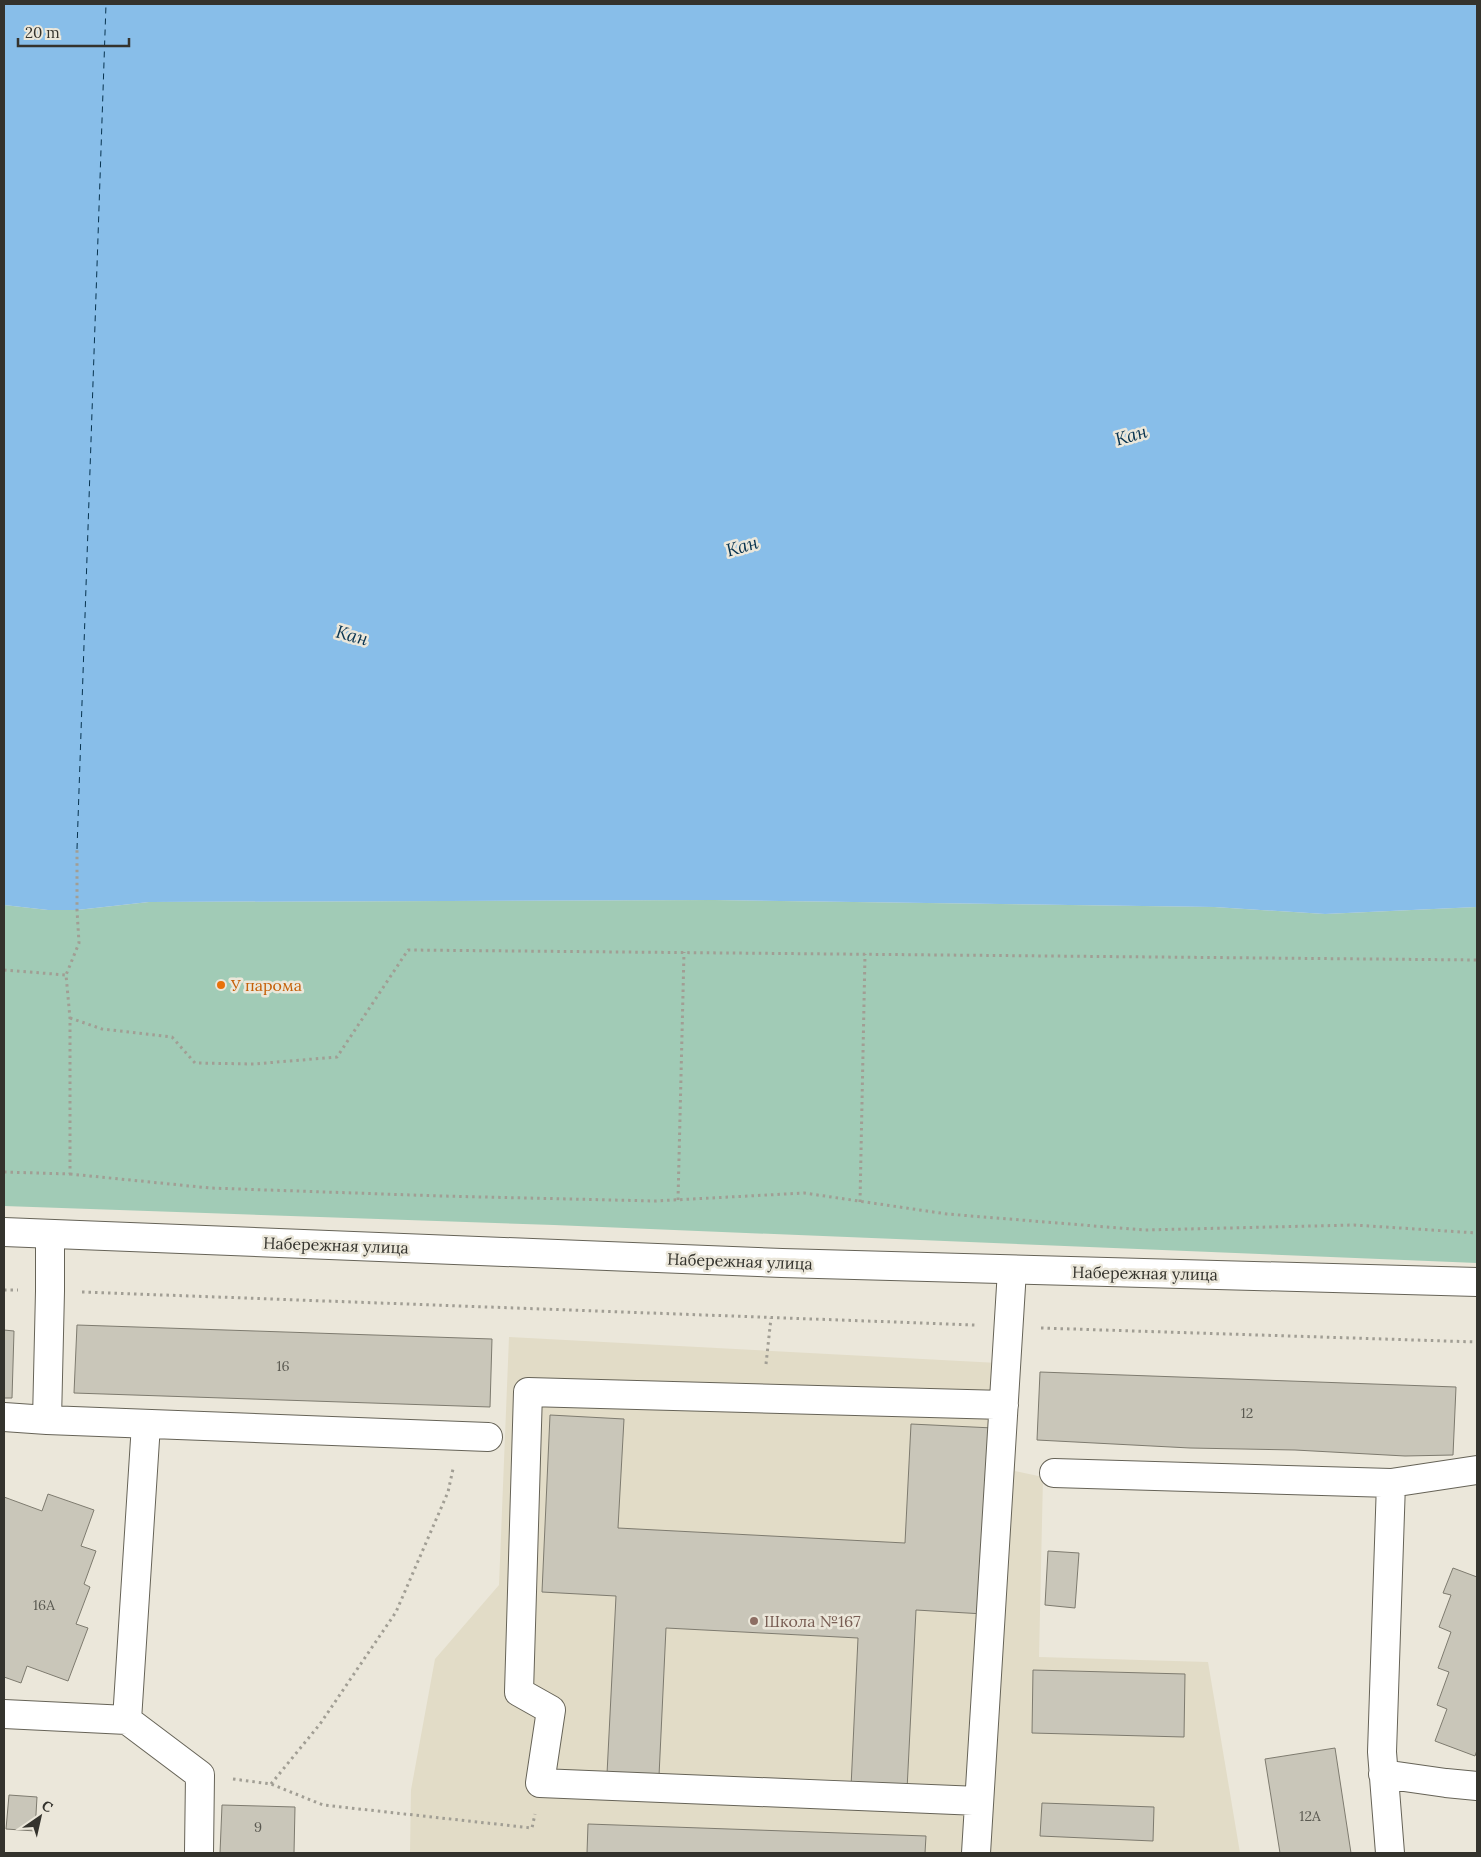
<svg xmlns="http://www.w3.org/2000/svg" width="1481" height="1857" font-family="Lora,serif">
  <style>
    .built { fill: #e2dcc7 }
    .green { fill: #a1cbb6 }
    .water { fill: #88bee9 }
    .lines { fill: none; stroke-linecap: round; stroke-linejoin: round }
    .ferry { stroke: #07334f; stroke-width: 1; stroke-dasharray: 6 5; stroke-linecap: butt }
    .building { fill: #c9c6b9; stroke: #7e7b6f }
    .minor-casing { stroke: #666357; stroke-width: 30 }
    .major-casing { stroke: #666357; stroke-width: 30 }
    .path { stroke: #a19e94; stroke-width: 3; stroke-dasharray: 2.5 4; stroke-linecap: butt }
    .minor { stroke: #fff; stroke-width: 28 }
    .major { stroke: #fff; stroke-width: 28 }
    .food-dot { fill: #e8710a; stroke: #ebe7da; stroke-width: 2 }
    .education-dot { fill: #8d6e63; stroke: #ebe7da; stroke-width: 2 }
    .labels { text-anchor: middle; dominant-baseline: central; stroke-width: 5; stroke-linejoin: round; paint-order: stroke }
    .number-label { font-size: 14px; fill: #595850 }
    .food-label { font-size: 16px; fill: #c56008; stroke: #ebe7da; text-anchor: start }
    .street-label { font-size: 16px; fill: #34332d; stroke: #ebe7da }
    .education-label { font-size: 16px; fill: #785e54; stroke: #ebe7da; text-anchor: start }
    .water-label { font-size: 18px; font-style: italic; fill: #07334f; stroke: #ebe7da }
  </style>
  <rect width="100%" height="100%" fill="#ebe7da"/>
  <path class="built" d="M 509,1337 L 1017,1364 L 1015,1471 L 1043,1477 L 1039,1657 L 1208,1662 L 1240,1853 L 410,1853 L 411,1790 L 435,1659 L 499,1585 Z"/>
  <path class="green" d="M 714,900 L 1214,907 L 1325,914 L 1477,907 L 1477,1263 L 554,1225 L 4,1206 L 4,905 L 48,910 L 77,910 L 149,902 Z"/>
  <path class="water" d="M 4,4 L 1477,4 L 1477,907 L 1325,914 L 1214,907 L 714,900 L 149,902 L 77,910 L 48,910 L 4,905 Z"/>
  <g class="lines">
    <path class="ferry" d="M 77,849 L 106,4"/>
  </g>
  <path class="building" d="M 77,1325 L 492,1339 L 490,1407 L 74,1393 Z
    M 4,1330 L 14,1331 L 12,1398 L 4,1398 Z
    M 1040,1372 L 1456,1387 L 1453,1455 L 1405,1456 L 1295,1450 L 1190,1448 L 1037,1440 Z
    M 550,1415 L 624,1419 L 618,1528 L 905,1543 L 911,1424 L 993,1428 L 984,1614 L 916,1610 L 907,1790 L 851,1787 L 858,1638 L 666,1628 L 659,1776 L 607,1774 L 616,1596 L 542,1592 Z
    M 48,1494 L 94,1510 L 81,1546 L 96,1551 L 84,1584 L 90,1587 L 76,1624 L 88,1628 L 68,1681 L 27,1666 L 21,1683 L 4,1677 L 4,1497 L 42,1511 Z
    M 1048,1551 L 1079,1553 L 1075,1608 L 1045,1605 Z
    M 1453,1568 L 1477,1577 L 1477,1750 L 1475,1756 L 1435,1741 L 1447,1709 L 1437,1705 L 1449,1672 L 1438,1668 L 1451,1632 L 1439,1627 L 1451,1595 L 1443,1593 Z
    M 1033,1670 L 1185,1674 L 1184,1737 L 1032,1733 Z
    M 1335,1748 L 1351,1853 L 1280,1853 L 1265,1759 Z
    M 9,1795 L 37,1797 L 35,1831 L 6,1829 Z
    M 1042,1803 L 1154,1807 L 1153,1841 L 1040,1836 Z
    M 222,1805 L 295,1807 L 294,1853 L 220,1853 Z
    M 588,1824 L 926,1836 L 925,1853 L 587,1853 Z"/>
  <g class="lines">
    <defs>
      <path id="minor" d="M 4,1417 L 47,1420 L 50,1291 L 50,1234
        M 47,1420 L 488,1437
        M 1054,1473 L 1391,1483 L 1477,1470
        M 4,1714 L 127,1720 L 146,1424
        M 127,1720 L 200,1775 L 199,1853
        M 1383,1774 L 1446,1783 L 1477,1786
        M 979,1801 L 540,1783 L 551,1710 L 519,1692 L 528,1392 L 1004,1405
        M 976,1853 L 1012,1270
        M 1390,1853 L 1382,1752 L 1391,1483"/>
      <path id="major" d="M 4,1232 L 782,1263 L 1477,1282"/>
    </defs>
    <use href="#minor" class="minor-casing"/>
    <use href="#major" class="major-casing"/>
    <path class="path" d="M 4,970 L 66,975
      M 70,1018 L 102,1029 L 172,1037 L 195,1063 L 254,1064 L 337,1057 L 408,950 L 1477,960
      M 4,1172 L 70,1174 L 70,1018 L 66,975 L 79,943 L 77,910 L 77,849
      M 70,1174 L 210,1188 L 441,1196 L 655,1201 L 804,1193 L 947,1214 L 1144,1230 L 1354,1225 L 1477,1233
      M 678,1200 L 684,952
      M 860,1202 L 865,954
      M 4,1290 L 18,1290
      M 82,1292 L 975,1325
      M 1041,1328 L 1477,1342
      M 766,1364 L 771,1318
      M 233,1779 L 271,1784 L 323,1805 L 532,1828 L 535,1814
      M 271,1784 L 320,1724 L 396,1612 L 448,1492 L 453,1469"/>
    <use href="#minor" class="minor"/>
    <use href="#major" class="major"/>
  </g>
  <circle class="food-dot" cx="221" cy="985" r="5"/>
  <circle class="education-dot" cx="754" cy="1621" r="5"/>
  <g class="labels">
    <g class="number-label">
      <text x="283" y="1366">16</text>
      <text x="1247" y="1413">12</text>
      <text x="44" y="1605">16А</text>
      <text x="1310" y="1816">12А</text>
      <text x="258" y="1827">9</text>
    </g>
    <g class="food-label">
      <text x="231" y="985">У парома</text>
    </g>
    <g class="street-label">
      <text transform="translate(336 1245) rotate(2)">Набережная улица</text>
      <text transform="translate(740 1261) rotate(2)">Набережная улица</text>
      <text transform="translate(1145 1273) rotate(1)">Набережная улица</text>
    </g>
    <g class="education-label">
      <text x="764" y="1621">Школа №167</text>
    </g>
    <g class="water-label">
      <text transform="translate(1131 435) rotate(-16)">Кан</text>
      <text transform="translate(742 546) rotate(-16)">Кан</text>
      <text transform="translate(352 635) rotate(15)">Кан</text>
    </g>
  </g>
  <rect width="1481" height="1857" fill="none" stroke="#34332d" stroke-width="10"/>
  <g transform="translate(40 1817) rotate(34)" stroke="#ebe7da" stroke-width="4" paint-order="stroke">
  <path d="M0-4L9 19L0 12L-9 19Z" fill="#34332d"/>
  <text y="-8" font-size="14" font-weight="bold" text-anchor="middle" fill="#34332d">С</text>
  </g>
  <path d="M18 38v8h111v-8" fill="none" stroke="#34332d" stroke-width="2.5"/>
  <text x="25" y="38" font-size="15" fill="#34332d" stroke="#ebe7da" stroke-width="4" paint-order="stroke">20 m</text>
</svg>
